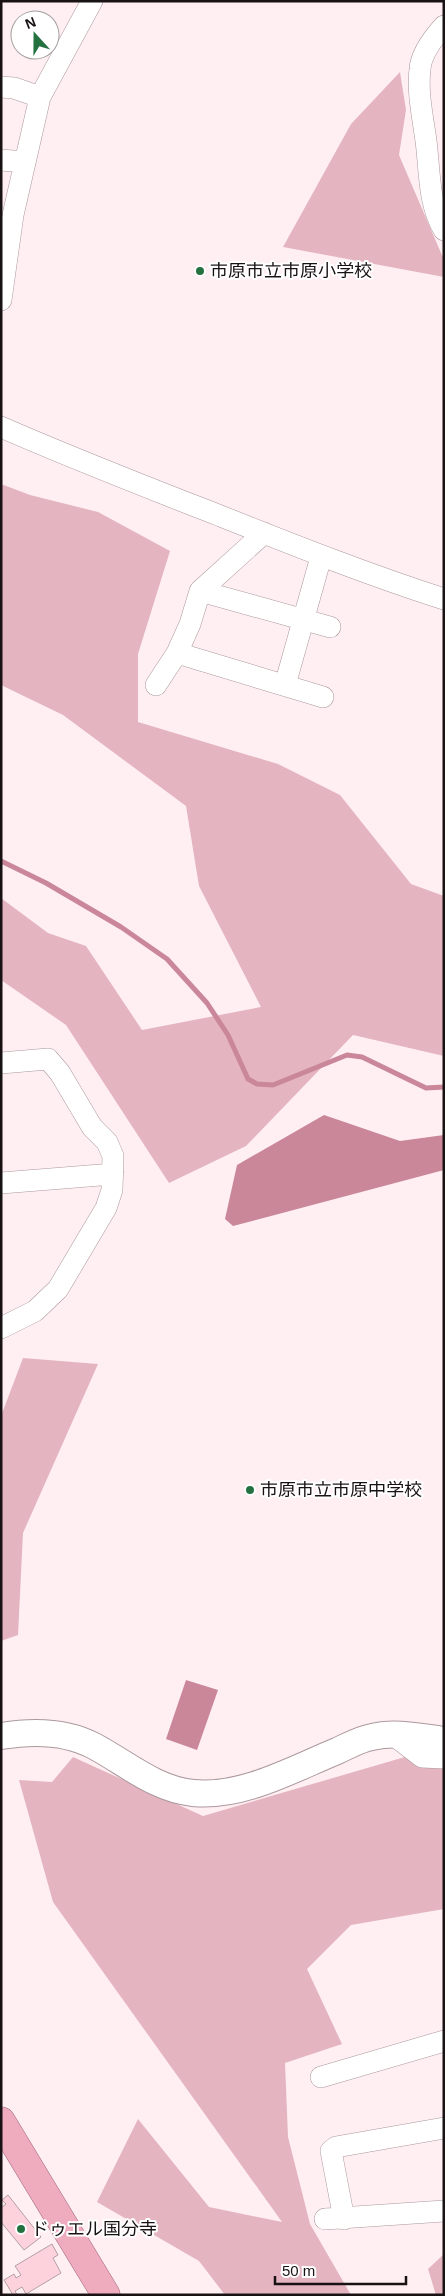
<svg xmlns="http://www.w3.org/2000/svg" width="445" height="2296" font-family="Helvetica,'Noto Sans JP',sans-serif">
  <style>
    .green { fill: #e4b5c1 }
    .water { fill: #ca8799 }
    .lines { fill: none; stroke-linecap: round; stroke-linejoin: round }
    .stream { stroke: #ca8799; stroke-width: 5 }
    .building { fill: #fed2dd; stroke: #b2a0a4 }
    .minor-casing { stroke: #ab989d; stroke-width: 22 }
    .tertiary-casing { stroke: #ab989d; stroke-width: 28 }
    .trunk-casing { stroke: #a26979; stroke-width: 29 }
    .minor { stroke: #fff; stroke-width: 21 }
    .tertiary { stroke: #fff; stroke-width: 26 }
    .trunk { stroke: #efacbf; stroke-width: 28 }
    .poi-dot { fill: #247140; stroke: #fff; stroke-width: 2 }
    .labels { text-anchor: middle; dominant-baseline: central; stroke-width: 4; stroke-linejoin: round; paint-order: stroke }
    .poi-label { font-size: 18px; fill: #191214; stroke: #fff; text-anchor: start }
  </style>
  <rect width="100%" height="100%" fill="#ffeff2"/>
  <path class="green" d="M 400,72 L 406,110 L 399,155 L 444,260 L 444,277 L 283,247 L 351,124 Z
    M 1,484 L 30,495 L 98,512 L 170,551 L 138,654 L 138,722 L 278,764 L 340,795 L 411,884 L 444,896 L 444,1056 L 353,1035 L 246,1146 L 169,1183 L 66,1025 L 1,980 L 1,898 L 48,933 L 86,946 L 142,1030 L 261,1007 L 199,886 L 186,806 L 63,715 L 1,685 Z
    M 23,1358 L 98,1364 L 23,1533 L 18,1635 L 1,1641 L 1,1416 Z
    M 439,1747 L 444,1747 L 444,1909 L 351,1925 L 307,1969 L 342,2044 L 285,2063 L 288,2137 L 310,2224 L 351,2295 L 225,2295 L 199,2261 L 97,2202 L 138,2119 L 209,2207 L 282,2222 L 53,1902 L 19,1780 L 52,1782 L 73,1757 L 203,1816 Z
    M 444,2254 L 444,2295 L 436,2295 L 428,2269 Z"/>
  <path class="water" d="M 324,1115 L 400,1141 L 444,1135 L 444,1170 L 233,1226 L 225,1219 L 237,1165 Z
    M 186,1680 L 218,1690 L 197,1750 L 166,1739 Z"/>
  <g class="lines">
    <path class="stream" d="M 1,861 L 46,883 L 121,927 L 167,959 L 207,1003 L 228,1035 L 248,1079 L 257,1084 L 273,1085 L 347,1055 L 362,1057 L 426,1088 L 444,1087"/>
  </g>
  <path class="building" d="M 8,2195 L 41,2237 L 24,2250 L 1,2222 L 1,2208 L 6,2204 L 2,2200 Z
    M 52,2244 L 58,2255 L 53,2258 L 61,2273 L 26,2294 L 22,2287 L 15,2291 L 17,2295 L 13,2295 L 4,2280 L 14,2274 L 16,2278 L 21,2275 L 15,2266 Z"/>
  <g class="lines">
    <defs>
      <path id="minor" d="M 444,26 C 434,37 421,54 420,69 C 417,92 423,118 426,141 C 430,171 428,203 444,230
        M 1,87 L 14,88 L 40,97
        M 1,160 L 25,162
        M 1,300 L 13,215 L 40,97 L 92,1
        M 1,427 C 74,459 149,488 223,517 C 296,546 369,575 444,599
        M 200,591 L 330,627
        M 177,653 L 323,697
        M 156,685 L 177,653 L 190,624 L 200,591 L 264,533
        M 285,685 L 321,557
        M 1,1063 L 48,1059 L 60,1073 L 92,1127 L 107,1142 L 113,1156 L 112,1190 L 106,1208 L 58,1289 L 35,1311 L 1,1328
        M 1,1183 L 113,1174
        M 392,1734 L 422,1757 L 444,1758
        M 321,2077 L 444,2041
        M 325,2219 L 444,2211
        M 344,2219 L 331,2151 L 336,2147 L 444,2128"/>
      <path id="tertiary" d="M 1,1736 C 31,1731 66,1731 94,1746 C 126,1763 155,1789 193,1793 C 242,1798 293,1769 337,1751 C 348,1746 360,1739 372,1737 C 395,1731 421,1737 444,1740"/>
      <path id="trunk" d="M 1,2121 L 106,2295"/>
    </defs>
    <use href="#minor" class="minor-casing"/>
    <use href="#tertiary" class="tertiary-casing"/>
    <use href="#trunk" class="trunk-casing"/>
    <use href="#minor" class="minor"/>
    <use href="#tertiary" class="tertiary"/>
    <use href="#trunk" class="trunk"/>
  </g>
  <g class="poi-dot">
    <circle cx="200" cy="271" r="5"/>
    <circle cx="250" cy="1490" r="5"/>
    <circle cx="21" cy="2229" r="5"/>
  </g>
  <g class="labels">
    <g class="poi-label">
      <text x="210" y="271">市原市立市原小学校</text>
      <text x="260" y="1490">市原市立市原中学校</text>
      <text x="31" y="2229">ドゥエル国分寺</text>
    </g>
  </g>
  <rect width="445" height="2296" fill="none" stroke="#191214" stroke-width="5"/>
  <g transform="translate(35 35) rotate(339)"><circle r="24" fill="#ffffff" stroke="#a3a0a1"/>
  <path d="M0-4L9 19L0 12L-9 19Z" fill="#247140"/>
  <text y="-8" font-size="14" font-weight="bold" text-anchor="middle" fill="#191214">N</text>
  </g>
  <path d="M275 2276v8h131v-8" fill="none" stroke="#191214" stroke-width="2.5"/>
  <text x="282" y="2276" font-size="15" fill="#191214" stroke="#ffffff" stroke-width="4" paint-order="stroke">50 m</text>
</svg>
